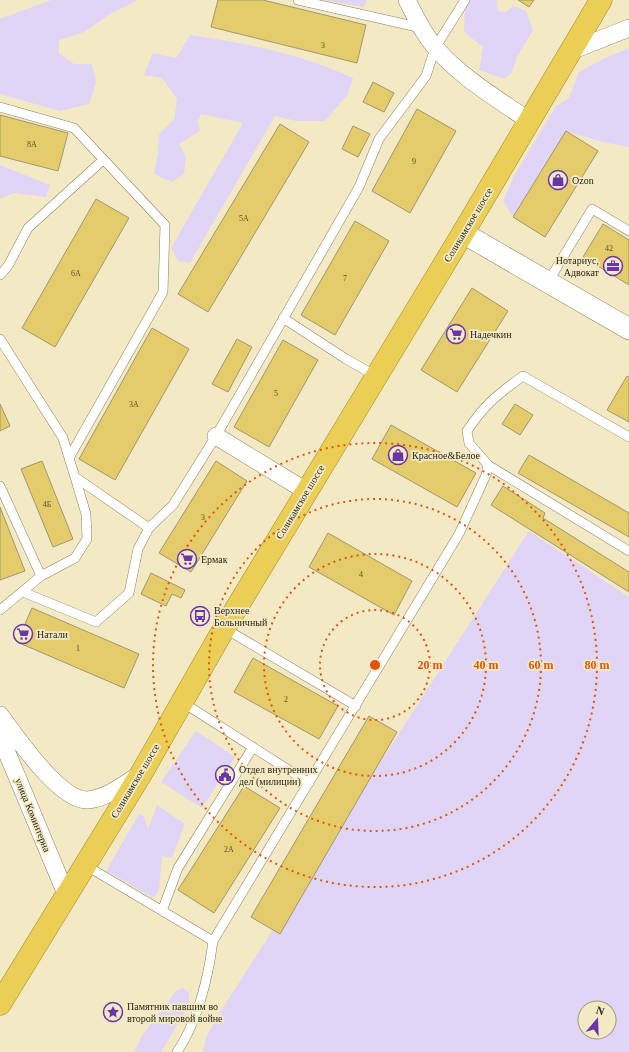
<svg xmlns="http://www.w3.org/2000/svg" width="629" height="1052" font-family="'Times New Roman',serif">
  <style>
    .green { fill: #e0d5f7; fill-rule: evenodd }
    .building { fill: #e5cc6b; stroke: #9f9673 }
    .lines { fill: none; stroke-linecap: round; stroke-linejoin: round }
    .service-casing { stroke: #8a815f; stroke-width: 10 }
    .minor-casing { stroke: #8a815f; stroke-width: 18 }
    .tertiary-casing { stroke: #8a815f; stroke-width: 22 }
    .trunk-casing { stroke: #a38a24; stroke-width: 23 }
    .service { stroke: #fff; stroke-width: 9 }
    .minor { stroke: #fff; stroke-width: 17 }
    .tertiary { stroke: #fff; stroke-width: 21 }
    .trunk { stroke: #eace56; stroke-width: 22 }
    .ring { fill: none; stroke: #de560d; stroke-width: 2; stroke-dasharray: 2 4 }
    .labels { text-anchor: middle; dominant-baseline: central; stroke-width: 3.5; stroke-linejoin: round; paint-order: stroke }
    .number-label { font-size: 8px; fill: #584f2c }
    .poi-label { font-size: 10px; fill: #292517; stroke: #f3eac5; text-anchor: start }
    .street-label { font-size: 10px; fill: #292517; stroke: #f3eac5 }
    .centre { fill: #de560d; stroke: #f3eac5; stroke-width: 2 }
    .ring-label { font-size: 12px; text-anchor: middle; font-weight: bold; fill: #de560d; stroke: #f3eac5; stroke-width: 3.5; stroke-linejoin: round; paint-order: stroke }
  </style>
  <rect width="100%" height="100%" fill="#f3eac5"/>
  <path class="green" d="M 51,0 L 138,0 L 110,14 L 84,32 L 59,40 L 59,53 L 74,64 L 92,64 L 96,83 L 89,104 L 60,111 L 0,94 L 0,19 Z
    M 321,0 L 367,0 L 367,1 L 364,7 Z
    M 471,0 L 497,0 L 498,11 L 506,12 L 513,6 L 526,11 L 533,30 L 517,57 L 512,72 L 505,79 L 479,70 L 483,47 L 464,32 L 465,7 Z
    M 190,35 C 245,43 302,54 353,78 L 348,94 L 325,121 L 296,121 L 275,116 L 190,263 L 178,261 L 171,248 L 243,123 L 201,114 L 197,122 L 200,131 L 179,144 L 186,157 L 184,174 L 172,182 L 154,174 L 158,153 L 159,134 L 174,120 L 177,99 L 162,78 L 144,75 L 153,53 L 176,58 Z
    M 629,48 L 629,147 L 603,142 L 569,132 L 513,217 L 503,201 L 514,176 L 556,106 L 569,98 L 579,72 L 603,59 Z
    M 0,165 L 50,185 L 46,197 L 14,193 L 0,199 Z
    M 529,531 L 629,597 L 629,1052 L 203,1052 L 206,1037 L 222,1009 ZM 585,1008 L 609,1008 L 609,1032 L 585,1032 Z
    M 196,731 L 235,757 L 202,808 L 161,782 Z
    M 157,805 L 185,824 L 172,858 L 162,856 L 159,890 L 154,898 L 106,871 L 139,814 L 144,816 L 148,829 Z
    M 183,988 L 189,993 L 189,1005 L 161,1052 L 134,1052 L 143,1034 L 176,991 Z"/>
  <path class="building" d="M 218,0 L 263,0 L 366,25 L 357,63 L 211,27 Z
    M 518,0 L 534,0 L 529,7 Z
    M 373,82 L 394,93 L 384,112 L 363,102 Z
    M 417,109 L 456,131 L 410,213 L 372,191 Z
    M 0,115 L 68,133 L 58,171 L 0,156 Z
    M 280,124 L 309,142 L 208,312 L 178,294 Z
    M 353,126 L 370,134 L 358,157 L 342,149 Z
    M 566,131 L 598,151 L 545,237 L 513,217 Z
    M 96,199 L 129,218 L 55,347 L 22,328 Z
    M 355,221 L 389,241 L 335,335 L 301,315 Z
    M 603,224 L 629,240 L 629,285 L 583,257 Z
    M 472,288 L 508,311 L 457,392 L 421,370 Z
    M 152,328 L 189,349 L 115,480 L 79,459 Z
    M 237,339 L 252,347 L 228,392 L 212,384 Z
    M 283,340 L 318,360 L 269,447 L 234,427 Z
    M 627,376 L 629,377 L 629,422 L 607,410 Z
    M 0,404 L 10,426 L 0,431 Z
    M 515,404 L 533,415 L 520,435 L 502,424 Z
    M 391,425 L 476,473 L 457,507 L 372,459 Z
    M 529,455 L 629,513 L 629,537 L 518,473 Z
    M 42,461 L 73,539 L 53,547 L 21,469 Z
    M 216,461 L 247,481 L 191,572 L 159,553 Z
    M 503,486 L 545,513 L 543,518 L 629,572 L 629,592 L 491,505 Z
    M 0,507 L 25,571 L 0,580 Z
    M 328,533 L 412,581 L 394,615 L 309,567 Z
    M 151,573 L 185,590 L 181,598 L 172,594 L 166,606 L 141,594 Z
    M 32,608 L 139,654 L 124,688 L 17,642 Z
    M 253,658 L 338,706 L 319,739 L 234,692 Z
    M 369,716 L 397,732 L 280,934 L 251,917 Z
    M 244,786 L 280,808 L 214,913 L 178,890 Z"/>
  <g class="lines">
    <defs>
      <path id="service" d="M 298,0 L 422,28
        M 0,107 L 74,128 L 165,225 L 163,292 L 69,458 L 63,438 L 0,339
        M 0,275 L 8,266 L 28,228 L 103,160
        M 548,282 L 592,209 L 629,231
        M 283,318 L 346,359 L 376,376
        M 69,458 L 75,477 L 149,528
        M 488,465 L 629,551
        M 0,486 L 41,576
        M 23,592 L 96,622 L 129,593 L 138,549 L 149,528 L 173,505 L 216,436 L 359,187 L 379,139 L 426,76 L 435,48 L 465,0
        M 0,610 L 41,576 L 75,558 L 87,539 L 86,514 L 75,477
        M 224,628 L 356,706
        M 182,702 L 309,783
        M 85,865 L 213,941
        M 162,911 L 178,868 L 253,747
        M 177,1052 C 199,1019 208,979 213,941 L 459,534 L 486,475 L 488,465 L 469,443 L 467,431 C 484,405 498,394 523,376 L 629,437"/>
      <path id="minor" d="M 407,0 C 415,16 423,33 435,47 C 460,77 498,99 529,121
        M 571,51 L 629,28
        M 216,436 L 306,491
        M 0,715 C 16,736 60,802 88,800 C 107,798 123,785 139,775
        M 0,736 L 66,894"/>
      <path id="tertiary" d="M 463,233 L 629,329"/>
      <path id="trunk" d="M 0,1004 L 141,774 L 222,632 L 463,233 L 601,0"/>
    </defs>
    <use href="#service" class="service-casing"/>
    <use href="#minor" class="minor-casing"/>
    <use href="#tertiary" class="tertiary-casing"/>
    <use href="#trunk" class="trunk-casing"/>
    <use href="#service" class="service"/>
    <use href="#minor" class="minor"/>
    <use href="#tertiary" class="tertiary"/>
    <use href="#trunk" class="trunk"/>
  </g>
  <g class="ring">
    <circle cx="375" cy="665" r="55"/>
    <circle cx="375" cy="665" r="111"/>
    <circle cx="375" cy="665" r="166"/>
    <circle cx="375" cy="665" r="222"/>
  </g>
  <defs>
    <symbol id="shop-ring" viewBox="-11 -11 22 22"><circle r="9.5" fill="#f3eac5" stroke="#6a34aa" stroke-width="1.5"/><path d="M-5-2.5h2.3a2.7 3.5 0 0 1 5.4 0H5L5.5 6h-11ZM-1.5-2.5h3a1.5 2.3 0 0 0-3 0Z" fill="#6a34aa"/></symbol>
    <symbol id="office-ring" viewBox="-11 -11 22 22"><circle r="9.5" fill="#f3eac5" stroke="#6a34aa" stroke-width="1.5"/><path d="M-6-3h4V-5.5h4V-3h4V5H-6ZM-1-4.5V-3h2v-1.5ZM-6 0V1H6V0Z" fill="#6a34aa"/></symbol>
    <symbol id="supermarket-ring" viewBox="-11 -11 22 22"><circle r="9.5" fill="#f3eac5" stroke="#6a34aa" stroke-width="1.5"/><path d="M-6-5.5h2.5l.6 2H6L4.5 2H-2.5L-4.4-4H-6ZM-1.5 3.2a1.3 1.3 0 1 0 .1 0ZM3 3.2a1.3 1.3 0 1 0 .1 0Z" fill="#6a34aa"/></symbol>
    <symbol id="bus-ring" viewBox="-11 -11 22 22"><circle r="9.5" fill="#f3eac5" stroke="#6a34aa" stroke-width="1.5"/><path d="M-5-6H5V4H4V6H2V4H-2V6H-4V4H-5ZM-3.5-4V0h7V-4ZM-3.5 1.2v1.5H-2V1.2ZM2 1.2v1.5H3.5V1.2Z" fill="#6a34aa"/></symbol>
    <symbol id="civic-ring" viewBox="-11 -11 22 22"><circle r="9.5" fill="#f3eac5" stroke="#6a34aa" stroke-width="1.5"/><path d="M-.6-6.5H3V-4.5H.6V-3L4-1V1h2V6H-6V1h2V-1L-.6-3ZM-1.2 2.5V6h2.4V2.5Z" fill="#6a34aa"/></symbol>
    <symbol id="sight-ring" viewBox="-11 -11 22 22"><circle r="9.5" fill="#f3eac5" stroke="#6a34aa" stroke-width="1.5"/><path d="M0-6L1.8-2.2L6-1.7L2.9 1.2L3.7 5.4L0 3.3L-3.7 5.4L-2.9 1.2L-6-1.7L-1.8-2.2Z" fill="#6a34aa"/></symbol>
  </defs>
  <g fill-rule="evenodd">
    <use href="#shop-ring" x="547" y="169" width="22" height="22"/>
    <use href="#office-ring" x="602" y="255" width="22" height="22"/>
    <use href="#supermarket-ring" x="445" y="323" width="22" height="22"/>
    <use href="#shop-ring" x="387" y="444" width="22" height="22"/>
    <use href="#supermarket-ring" x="176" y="548" width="22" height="22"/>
    <use href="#bus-ring" x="189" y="605" width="22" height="22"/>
    <use href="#supermarket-ring" x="12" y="623" width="22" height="22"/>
    <use href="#civic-ring" x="214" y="764" width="22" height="22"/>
    <use href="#sight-ring" x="102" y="1001" width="22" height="22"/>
  </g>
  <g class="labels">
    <g class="number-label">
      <text x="323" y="45">3</text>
      <text x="32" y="144">8А</text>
      <text x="414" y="161">9</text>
      <text x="244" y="218">5А</text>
      <text x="609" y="248">42</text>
      <text x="76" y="273">6А</text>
      <text x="345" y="278">7</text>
      <text x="276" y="393">5</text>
      <text x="134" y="404">3А</text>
      <text x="47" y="504">4Б</text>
      <text x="203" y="517">3</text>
      <text x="361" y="574">4</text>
      <text x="78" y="648">1</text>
      <text x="286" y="699">2</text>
      <text x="229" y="849">2А</text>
    </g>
    <g class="poi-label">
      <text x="572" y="180">Ozon</text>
      <text x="599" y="260" text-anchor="end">Нотариус,<tspan x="599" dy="12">Адвокат</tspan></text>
      <text x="470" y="334">Надечкин</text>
      <text x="412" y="455">Красное&amp;Белое</text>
      <text x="201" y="559">Ермак</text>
      <text x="214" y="610">Верхнее<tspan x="214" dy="12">Больничный</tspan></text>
      <text x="37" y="634">Натали</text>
      <text x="239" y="769">Отдел внутренних<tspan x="239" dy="12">дел (милиции)</tspan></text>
      <text x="127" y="1006">Памятник павшим во<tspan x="127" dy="12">второй мировой войне</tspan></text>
    </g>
    <g class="street-label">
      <text transform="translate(468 225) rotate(-59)">Соликамское шоссе</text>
      <text transform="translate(300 502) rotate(-59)">Соликамское шоссе</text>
      <text transform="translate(135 781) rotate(-59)">Соликамское шоссе</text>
      <text transform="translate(33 815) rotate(68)">улица Коминтерна</text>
    </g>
  </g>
  <circle cx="375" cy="665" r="6" class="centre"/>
  <g class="ring-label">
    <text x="430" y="669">20 m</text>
    <text x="486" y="669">40 m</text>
    <text x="541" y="669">60 m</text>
    <text x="597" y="669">80 m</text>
  </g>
  <g transform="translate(597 1020) rotate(19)"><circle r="19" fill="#f3eac5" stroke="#a29b7f"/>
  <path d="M0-3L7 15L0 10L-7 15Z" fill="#6a34aa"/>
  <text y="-6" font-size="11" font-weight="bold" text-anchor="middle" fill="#292517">N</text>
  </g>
</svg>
